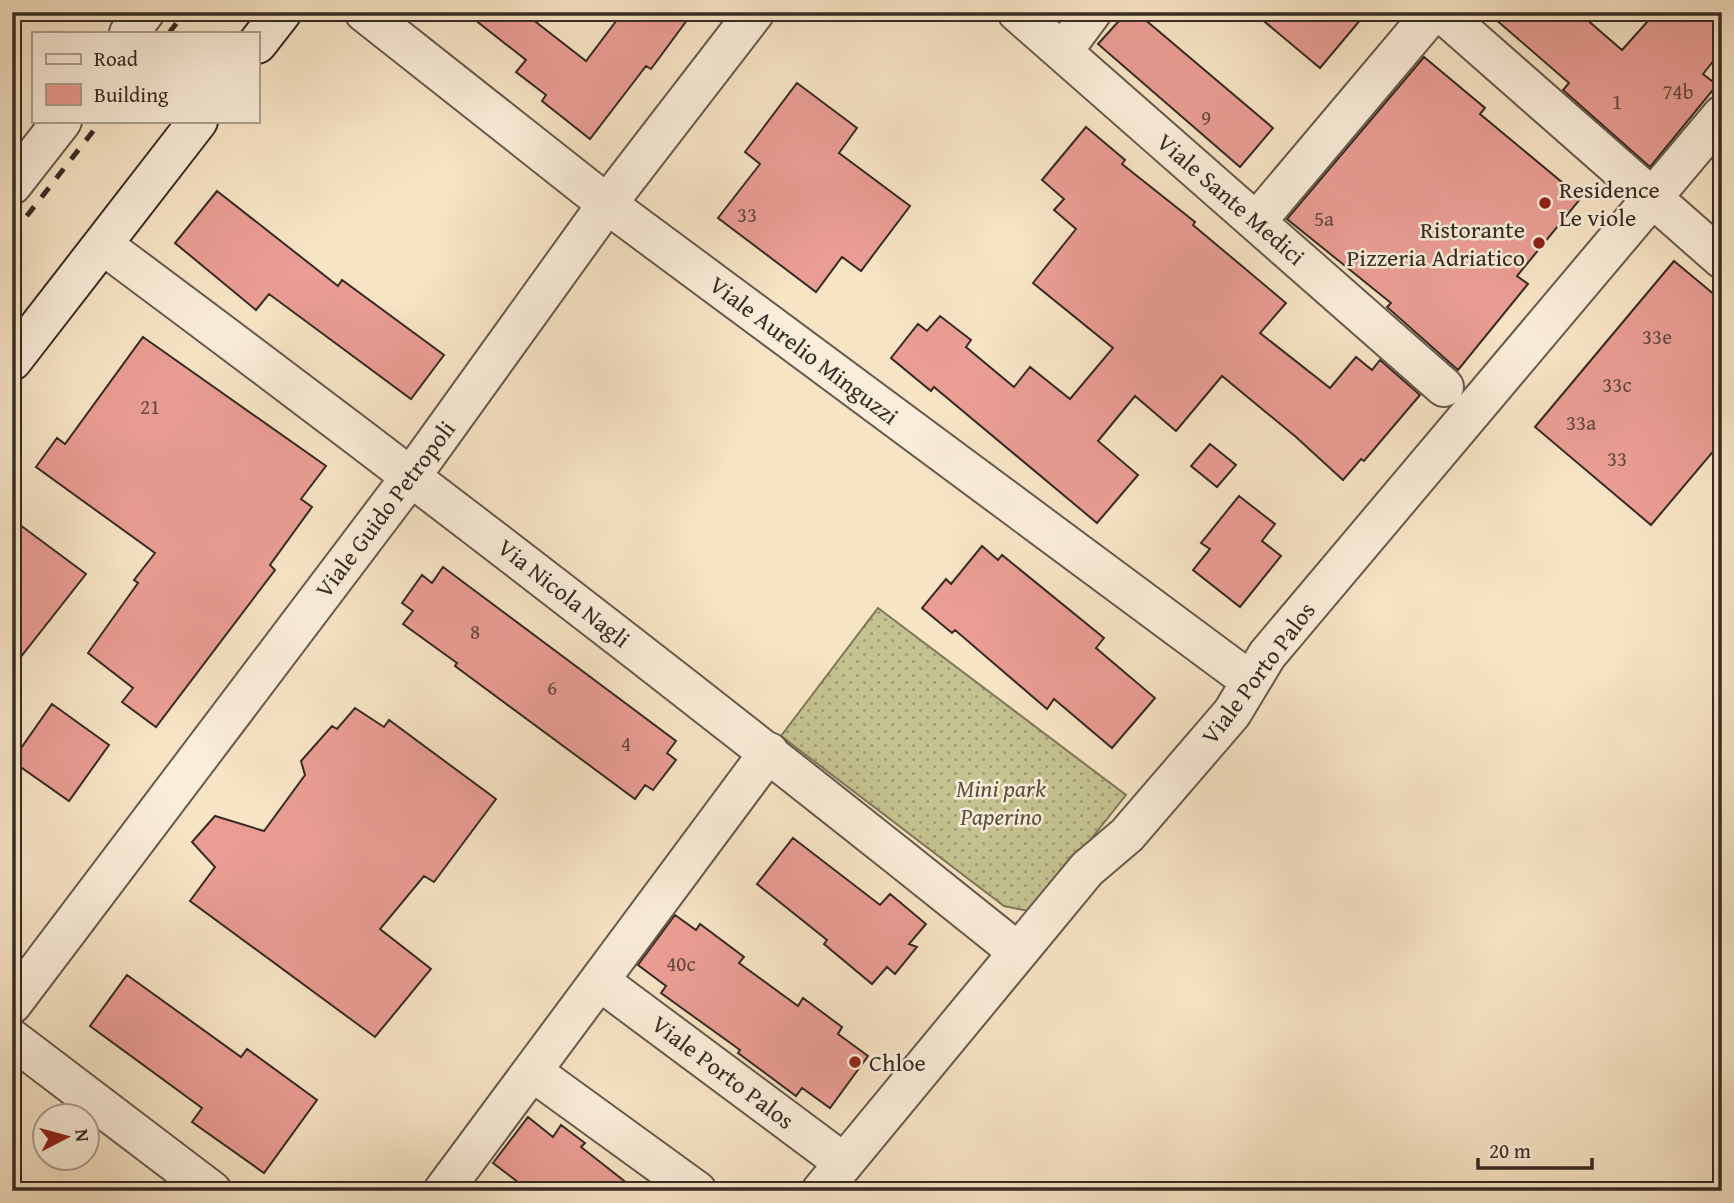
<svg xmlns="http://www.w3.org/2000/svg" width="1734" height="1203" font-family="'Gentium Book Plus',serif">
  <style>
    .grass { fill: url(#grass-dots); stroke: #7e765a; stroke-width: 2 }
    .building { fill: #ea9d94; stroke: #372b25; stroke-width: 2 }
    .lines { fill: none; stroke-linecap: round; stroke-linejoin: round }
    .street-casing { stroke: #67594d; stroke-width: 42 }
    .secondary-casing { stroke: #372b25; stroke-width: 42 }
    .street { stroke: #faedd9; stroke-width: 38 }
    .secondary { stroke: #faedd9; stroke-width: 38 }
    .rail { stroke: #372b25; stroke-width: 5; stroke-dasharray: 12 12; stroke-linecap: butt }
    .poi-dot { fill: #8f2418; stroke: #faedd9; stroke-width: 2.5 }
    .labels { text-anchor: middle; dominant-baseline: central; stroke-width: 5; stroke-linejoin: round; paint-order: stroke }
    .number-label { font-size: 21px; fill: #644841 }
    .poi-label { font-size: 24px; fill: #372b25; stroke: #faedd9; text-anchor: start }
    .street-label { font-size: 24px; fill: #372b25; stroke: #faedd9 }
    .park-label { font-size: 24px; font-style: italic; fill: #5a5140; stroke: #faedd9 }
  </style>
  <defs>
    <pattern id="grass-dots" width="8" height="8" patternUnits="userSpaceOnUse" patternTransform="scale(1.75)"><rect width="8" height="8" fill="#c4c290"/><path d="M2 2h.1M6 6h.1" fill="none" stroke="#a09e75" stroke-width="1.8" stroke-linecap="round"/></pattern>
  </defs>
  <rect width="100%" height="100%" fill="#f7e4c5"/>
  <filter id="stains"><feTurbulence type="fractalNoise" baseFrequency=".00286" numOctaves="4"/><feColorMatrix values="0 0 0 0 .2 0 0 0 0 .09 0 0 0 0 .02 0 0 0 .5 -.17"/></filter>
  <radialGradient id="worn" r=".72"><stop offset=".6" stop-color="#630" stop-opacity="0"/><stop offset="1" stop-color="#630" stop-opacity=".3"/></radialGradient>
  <path class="grass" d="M 878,608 L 1126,795 L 1033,912 L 1004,906 L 781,736 Z"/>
  <path class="building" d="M 465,12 L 523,12 L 586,61 L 623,12 L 693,12 L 651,69 L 646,66 L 590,139 L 542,101 L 546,95 L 516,72 L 526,60 Z
    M 1127,12 L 1136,12 L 1273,128 L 1240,167 L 1098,44 Z
    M 1253,12 L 1367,12 L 1320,68 Z
    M 1487,12 L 1578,12 L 1622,50 L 1656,12 L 1722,12 L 1722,50 L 1703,74 L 1717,85 L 1650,167 L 1563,90 L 1569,83 Z
    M 1424,57 L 1485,108 L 1480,114 L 1581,198 L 1517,276 L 1528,284 L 1458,370 L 1387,307 L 1391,303 L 1287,219 Z
    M 797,83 L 857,128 L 839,153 L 910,206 L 861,271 L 842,257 L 816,292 L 718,218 L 760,164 L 745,152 Z
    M 1086,127 L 1125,160 L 1122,164 L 1195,222 L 1193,225 L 1286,303 L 1260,333 L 1330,388 L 1356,357 L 1372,370 L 1380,360 L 1420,395 L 1364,461 L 1361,459 L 1343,480 L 1296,437 L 1222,376 L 1176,431 L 1135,396 L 1098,441 L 1138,475 L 1097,523 L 934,387 L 931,391 L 891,358 L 918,324 L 927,331 L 940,316 L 971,340 L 966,347 L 1014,387 L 1030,367 L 1070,399 L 1113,348 L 1033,283 L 1076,229 L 1054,210 L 1064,199 L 1042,180 Z
    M 217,191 L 338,286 L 342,280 L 444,355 L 411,399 L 269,294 L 256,310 L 175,243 Z
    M 1674,261 L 1722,301 L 1722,441 L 1651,525 L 1535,427 Z
    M 143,337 L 326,466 L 301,499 L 312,507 L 270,565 L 275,570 L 156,727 L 122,702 L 133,688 L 88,653 L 138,583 L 134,580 L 155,553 L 36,467 L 57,438 L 65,444 Z
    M 1210,444 L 1236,465 L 1217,487 L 1191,466 Z
    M 1239,496 L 1275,524 L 1262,541 L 1281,556 L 1240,607 L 1193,570 L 1210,549 L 1201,543 Z
    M 12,519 L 86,574 L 12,668 Z
    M 982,546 L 998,560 L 1002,555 L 1104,638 L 1096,648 L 1155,698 L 1112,748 L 1054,699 L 1047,709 L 955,630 L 952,633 L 922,608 L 946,579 L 951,584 Z
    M 443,567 L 676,741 L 667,753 L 676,760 L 653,790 L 645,785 L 635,799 L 455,666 L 457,663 L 403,624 L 413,611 L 402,603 L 422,575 L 432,583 Z
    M 52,704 L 109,745 L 69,801 L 12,761 Z
    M 355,708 L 384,727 L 389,720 L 496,799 L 434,882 L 424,876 L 380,929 L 431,969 L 375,1037 L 190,901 L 215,867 L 192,842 L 215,816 L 264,831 L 305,775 L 301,761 L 332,726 L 337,729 Z
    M 793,838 L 880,905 L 890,894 L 926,924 L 909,944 L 917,947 L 895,974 L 887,967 L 872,984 L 824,944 L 827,940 L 757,884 Z
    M 675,915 L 696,930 L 700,924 L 744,957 L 739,963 L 798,1006 L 803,998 L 842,1027 L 838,1034 L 868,1056 L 830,1108 L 802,1088 L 796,1096 L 738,1053 L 740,1050 L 661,993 L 666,986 L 638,965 Z
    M 127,975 L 241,1057 L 247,1049 L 317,1100 L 264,1173 L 192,1122 L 202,1108 L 90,1026 Z
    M 528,1117 L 553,1137 L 561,1125 L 585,1143 L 581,1147 L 637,1191 L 513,1191 L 519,1183 L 493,1163 Z"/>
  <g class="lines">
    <defs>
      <path id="street" d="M 364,12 L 607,204 L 1249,680
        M 1017,12 L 1444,387
        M 1441,12 L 1722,259
        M 129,33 L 145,12
        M 1063,51 L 1092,12
        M 12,185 L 62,121
        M 1256,222 L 1433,12
        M 103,245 C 412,475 717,710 1018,952
        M 601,982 L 844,1163
        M 12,1004 L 412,475 L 607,204 L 755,12
        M 12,1039 L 212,1191
        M 533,1072 L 697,1191
        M 443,1191 L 769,752
        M 821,1191 L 1087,869 L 1127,835 L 1232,713 L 1267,655 L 1722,115"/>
      <path id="secondary" d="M 257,44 L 282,12
        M 12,361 L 198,121"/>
    </defs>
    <use href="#street" class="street-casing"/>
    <use href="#secondary" class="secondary-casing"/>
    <use href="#street" class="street"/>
    <use href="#secondary" class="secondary"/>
    <path class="rail" d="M 169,33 L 185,12
      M 12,235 L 101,121"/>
  </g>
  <g class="poi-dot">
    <circle cx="1545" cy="203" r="7"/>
    <circle cx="1539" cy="243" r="7"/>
    <circle cx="855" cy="1062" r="7"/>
  </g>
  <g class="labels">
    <g class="number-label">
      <text x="1678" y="91">74b</text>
      <text x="1617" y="101">1</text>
      <text x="1206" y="117">9</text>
      <text x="747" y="214">33</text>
      <text x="1324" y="218">5a</text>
      <text x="1657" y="336">33e</text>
      <text x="1617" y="384">33c</text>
      <text x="150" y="406">21</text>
      <text x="1581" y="422">33a</text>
      <text x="1617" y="458">33</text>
      <text x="475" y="631">8</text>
      <text x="552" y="687">6</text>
      <text x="626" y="743">4</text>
      <text x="681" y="963">40c</text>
    </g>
    <g class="poi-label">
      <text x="1559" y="189">Residence<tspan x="1559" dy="28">Le viole</tspan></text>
      <text x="1525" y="229" text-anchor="end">Ristorante<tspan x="1525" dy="28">Pizzeria Adriatico</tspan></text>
      <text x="869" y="1062">Chloe</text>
    </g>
    <g class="street-label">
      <text transform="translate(1231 199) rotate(41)">Viale Sante Medici</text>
      <text transform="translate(804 350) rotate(37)">Viale Aurelio Minguzzi</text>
      <text transform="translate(385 509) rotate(-53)">Viale Guido Petropoli</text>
      <text transform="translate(564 593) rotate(38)">Via Nicola Nagli</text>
      <text transform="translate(1258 673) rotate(-53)">Viale Porto Palos</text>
      <text transform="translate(723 1072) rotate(37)">Viale Porto Palos</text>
    </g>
    <g class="park-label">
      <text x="1001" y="788">Mini park<tspan x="1001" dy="28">Paperino</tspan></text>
    </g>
  </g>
  <rect width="1734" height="1203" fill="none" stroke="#f7e4c5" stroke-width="42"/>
  <rect x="14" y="14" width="1706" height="1175" fill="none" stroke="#372b25" stroke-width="3.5"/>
  <rect x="21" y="21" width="1692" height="1161" fill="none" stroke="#372b25" stroke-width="2"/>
  <rect x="32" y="32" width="228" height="91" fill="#faedd9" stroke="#ac9f91" stroke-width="2"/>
  <rect x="46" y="54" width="35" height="10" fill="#faedd9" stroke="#ac9f91" stroke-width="2"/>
  <text x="94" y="66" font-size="21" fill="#372b25">Road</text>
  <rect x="46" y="84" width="35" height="21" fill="#ea9d94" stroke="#ac9f91" stroke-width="2"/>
  <text x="94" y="102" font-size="21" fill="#372b25">Building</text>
  <g transform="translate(66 1137) rotate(84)"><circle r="33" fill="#faedd9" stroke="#ac9f91" stroke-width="2"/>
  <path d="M0-5L12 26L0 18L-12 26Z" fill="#8f2418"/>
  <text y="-10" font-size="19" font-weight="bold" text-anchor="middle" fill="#372b25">N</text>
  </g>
  <path d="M1478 1158v10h114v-10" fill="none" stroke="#372b25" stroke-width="3.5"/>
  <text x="1489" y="1158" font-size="21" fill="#372b25" stroke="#faedd9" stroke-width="5" paint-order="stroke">20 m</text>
  <rect width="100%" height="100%" filter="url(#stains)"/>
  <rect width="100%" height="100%" fill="url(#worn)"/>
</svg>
